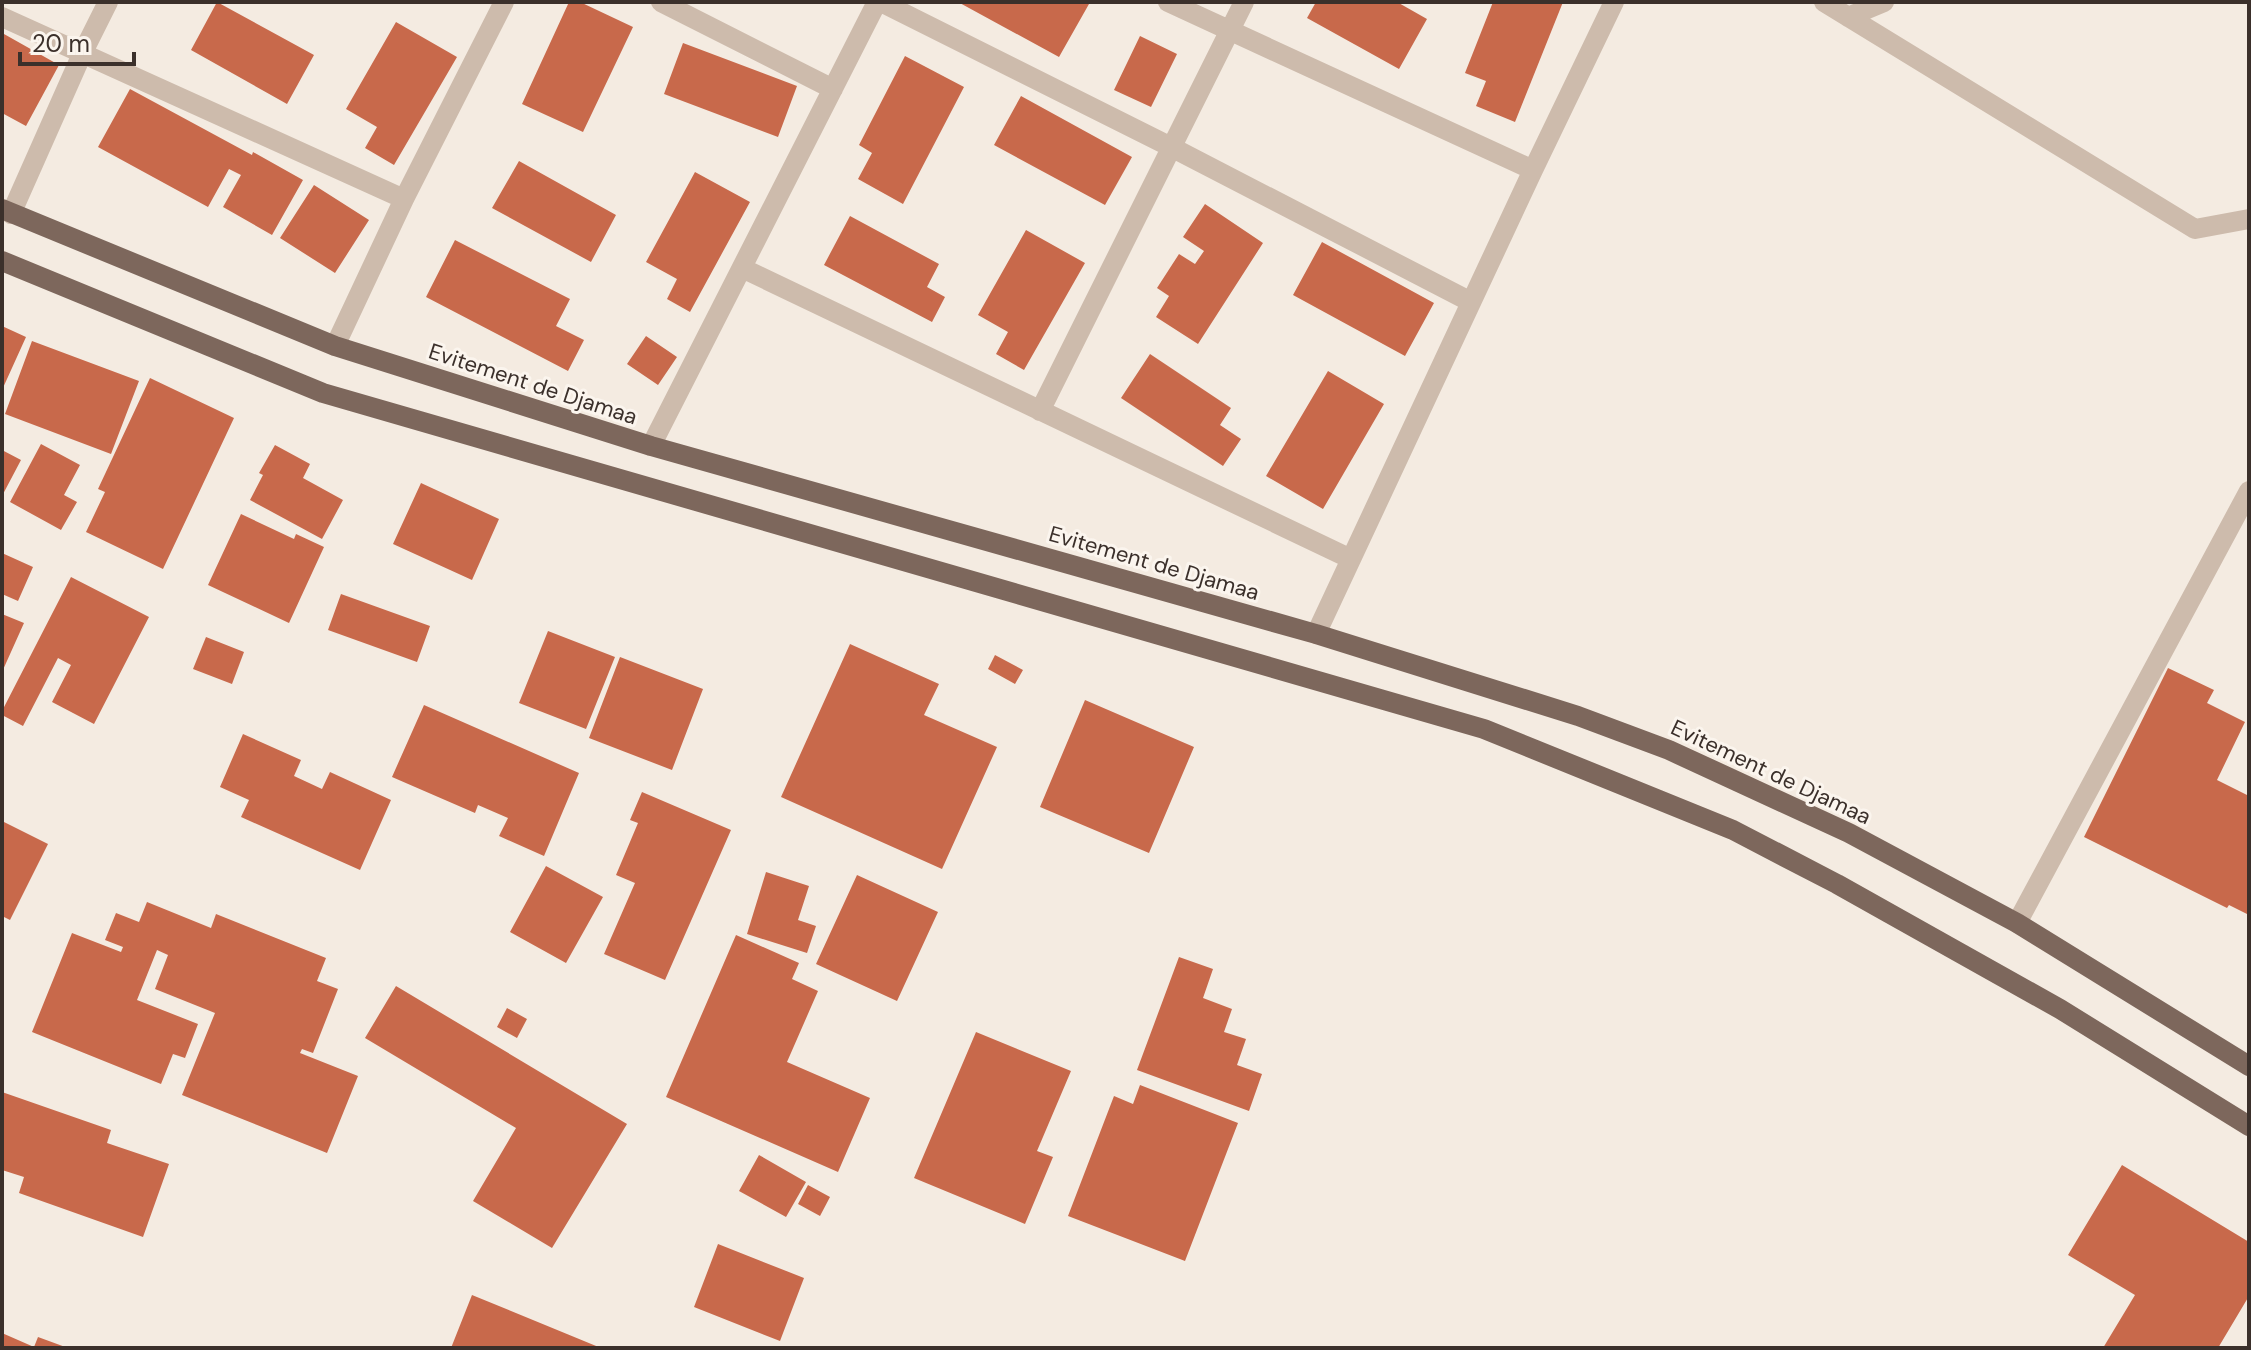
<svg xmlns="http://www.w3.org/2000/svg" width="2251" height="1350" font-family="'DM Sans',sans-serif">
  <style>
    .building { fill: #c8694b }
    .lines { fill: none; stroke-linecap: round; stroke-linejoin: round }
    .minor { stroke: #cdbbac; stroke-width: 20 }
    .primary { stroke: #7d675c; stroke-width: 20 }
    .labels { text-anchor: middle; dominant-baseline: central; stroke-width: 6; stroke-linejoin: round; paint-order: stroke }
    .street-label { font-size: 22px; fill: #3b302b; stroke: #fbf5ee }
  </style>
  <rect width="100%" height="100%" fill="#f4ebe1"/>
  <path class="building" d="M 217,2 L 314,55 L 287,104 L 191,50 Z
    M 569,2 L 580,2 L 633,27 L 583,132 L 522,104 Z
    M 958,2 L 1085,2 L 1089,4 L 1059,57 Z
    M 1316,2 L 1397,2 L 1427,19 L 1399,69 L 1307,18 Z
    M 1493,2 L 1563,2 L 1515,122 L 1476,106 L 1486,81 L 1465,73 Z
    M 396,22 L 457,57 L 394,165 L 365,148 L 377,127 L 346,109 Z
    M 4,34 L 59,65 L 26,126 L 2,113 Z
    M 1140,36 L 1177,54 L 1151,107 L 1114,90 Z
    M 683,43 L 797,86 L 778,137 L 664,94 Z
    M 905,56 L 964,87 L 903,204 L 858,179 L 872,153 L 859,145 Z
    M 130,89 L 252,155 L 253,152 L 303,180 L 272,235 L 223,207 L 241,175 L 229,169 L 208,207 L 98,147 Z
    M 1021,96 L 1132,157 L 1105,205 L 994,145 Z
    M 519,161 L 616,215 L 591,262 L 492,208 Z
    M 695,172 L 750,202 L 690,312 L 667,299 L 677,279 L 646,262 Z
    M 314,185 L 369,220 L 335,273 L 280,238 Z
    M 1205,204 L 1263,243 L 1198,344 L 1156,317 L 1169,296 L 1157,288 L 1179,254 L 1195,264 L 1204,251 L 1183,237 Z
    M 850,216 L 939,264 L 927,287 L 945,297 L 932,322 L 824,265 Z
    M 1026,230 L 1085,263 L 1024,370 L 996,354 L 1008,332 L 978,315 Z
    M 455,240 L 570,299 L 556,326 L 584,340 L 568,371 L 426,297 Z
    M 1322,242 L 1434,303 L 1405,356 L 1293,295 Z
    M 2,326 L 26,337 L 2,390 Z
    M 646,336 L 677,357 L 658,385 L 627,364 Z
    M 32,341 L 139,381 L 111,454 L 5,414 Z
    M 1150,354 L 1231,408 L 1220,425 L 1241,439 L 1223,466 L 1121,398 Z
    M 1328,371 L 1384,404 L 1323,509 L 1266,476 Z
    M 150,378 L 234,418 L 163,569 L 86,532 L 105,492 L 98,489 Z
    M 41,444 L 80,465 L 64,495 L 77,502 L 61,530 L 10,502 Z
    M 275,445 L 310,464 L 303,478 L 343,500 L 322,539 L 250,500 L 263,475 L 259,473 Z
    M 2,450 L 21,460 L 2,496 Z
    M 421,483 L 499,519 L 472,580 L 393,544 Z
    M 241,514 L 294,539 L 296,534 L 324,547 L 289,623 L 208,585 Z
    M 2,553 L 33,567 L 18,601 L 2,594 Z
    M 71,577 L 149,617 L 94,724 L 52,702 L 71,665 L 58,658 L 23,726 L 2,715 L 2,711 Z
    M 341,594 L 430,626 L 417,662 L 328,630 Z
    M 2,614 L 24,623 L 2,672 Z
    M 548,631 L 615,657 L 586,729 L 519,703 Z
    M 206,637 L 244,652 L 232,684 L 193,669 Z
    M 850,644 L 939,684 L 924,715 L 997,747 L 942,869 L 781,797 Z
    M 995,655 L 1023,670 L 1015,684 L 988,669 Z
    M 620,657 L 703,689 L 672,770 L 589,738 Z
    M 2168,668 L 2214,690 L 2207,703 L 2245,722 L 2217,780 L 2249,796 L 2249,915 L 2229,905 L 2227,908 L 2084,837 Z
    M 1085,700 L 1194,747 L 1149,853 L 1040,807 Z
    M 424,705 L 579,773 L 544,856 L 499,836 L 508,818 L 478,805 L 475,813 L 392,777 Z
    M 243,734 L 301,760 L 294,776 L 322,789 L 330,772 L 391,800 L 360,870 L 241,817 L 249,800 L 220,787 Z
    M 642,792 L 731,830 L 665,980 L 604,954 L 635,883 L 616,875 L 638,823 L 630,820 Z
    M 2,821 L 48,844 L 10,920 L 2,916 Z
    M 546,866 L 603,897 L 566,963 L 510,932 Z
    M 766,872 L 809,886 L 798,920 L 816,926 L 807,953 L 747,934 Z
    M 857,875 L 938,912 L 897,1001 L 816,964 Z
    M 147,902 L 211,928 L 216,914 L 326,958 L 317,981 L 338,989 L 313,1053 L 302,1049 L 300,1053 L 358,1076 L 327,1153 L 182,1095 L 215,1013 L 155,989 L 168,955 L 157,950 L 137,1000 L 198,1024 L 185,1058 L 173,1054 L 161,1084 L 32,1032 L 72,933 L 121,952 L 123,947 L 105,940 L 116,913 L 139,922 Z
    M 736,935 L 799,963 L 792,979 L 818,991 L 787,1062 L 870,1098 L 838,1172 L 666,1097 Z
    M 1179,957 L 1213,969 L 1203,998 L 1232,1009 L 1224,1032 L 1246,1039 L 1237,1065 L 1262,1074 L 1249,1111 L 1137,1070 Z
    M 396,986 L 627,1124 L 552,1248 L 473,1201 L 516,1128 L 365,1038 Z
    M 507,1008 L 527,1019 L 517,1038 L 497,1027 Z
    M 976,1032 L 1071,1071 L 1037,1151 L 1053,1157 L 1025,1224 L 914,1178 Z
    M 1140,1085 L 1238,1123 L 1185,1261 L 1068,1216 L 1114,1096 L 1133,1104 Z
    M 2,1092 L 111,1130 L 107,1143 L 169,1164 L 143,1237 L 19,1193 L 24,1177 L 2,1170 Z
    M 759,1155 L 806,1182 L 786,1217 L 739,1191 Z
    M 2122,1165 L 2249,1242 L 2249,1296 L 2218,1348 L 2103,1348 L 2135,1295 L 2068,1255 Z
    M 808,1185 L 830,1197 L 820,1216 L 798,1204 Z
    M 718,1244 L 804,1278 L 780,1341 L 694,1307 Z
    M 472,1295 L 601,1348 L 451,1348 Z
    M 2,1333 L 34,1347 L 38,1337 L 68,1348 L 2,1348 Z"/>
  <g class="lines">
    <path class="minor" d="M 661,2 L 833,89
      M 881,2 L 1173,148 L 1471,302
      M 1168,2 L 1533,170
      M 1824,2 L 2195,229 L 2249,219
      M 2,17 L 404,199
      M 1848,17 L 1884,2
      M 11,214 L 82,54 L 108,2
      M 742,268 L 1351,559
      M 335,346 L 404,199 L 504,2
      M 1040,411 L 1244,2
      M 651,446 L 877,2
      M 1316,634 L 1533,170 L 1614,2
      M 2017,923 L 2249,491"/>
    <path class="primary" d="M 2,209 L 335,346 L 651,446 L 1316,634 L 1578,716 L 1669,750 L 1849,833 L 2017,923 L 2249,1066
      M 2,261 L 323,393 L 1484,729 L 1733,830 L 1837,884 L 2060,1009 L 2249,1126"/>
  </g>
  <g class="labels">
    <g class="street-label">
      <text transform="translate(533 384) rotate(18)">Evitement de Djamaa</text>
      <text transform="translate(1154 563) rotate(16)">Evitement de Djamaa</text>
      <text transform="translate(1771 772) rotate(25)">Evitement de Djamaa</text>
    </g>
  </g>
  <rect width="2251" height="1350" fill="none" stroke="#3b302b" stroke-width="8"/>
  <path d="M20 52v12h114v-12" fill="none" stroke="#3b302b" stroke-width="4"/>
  <text x="32" y="52" font-size="24" fill="#3b302b" stroke="#fbf5ee" stroke-width="6" paint-order="stroke">20 m</text>
</svg>
